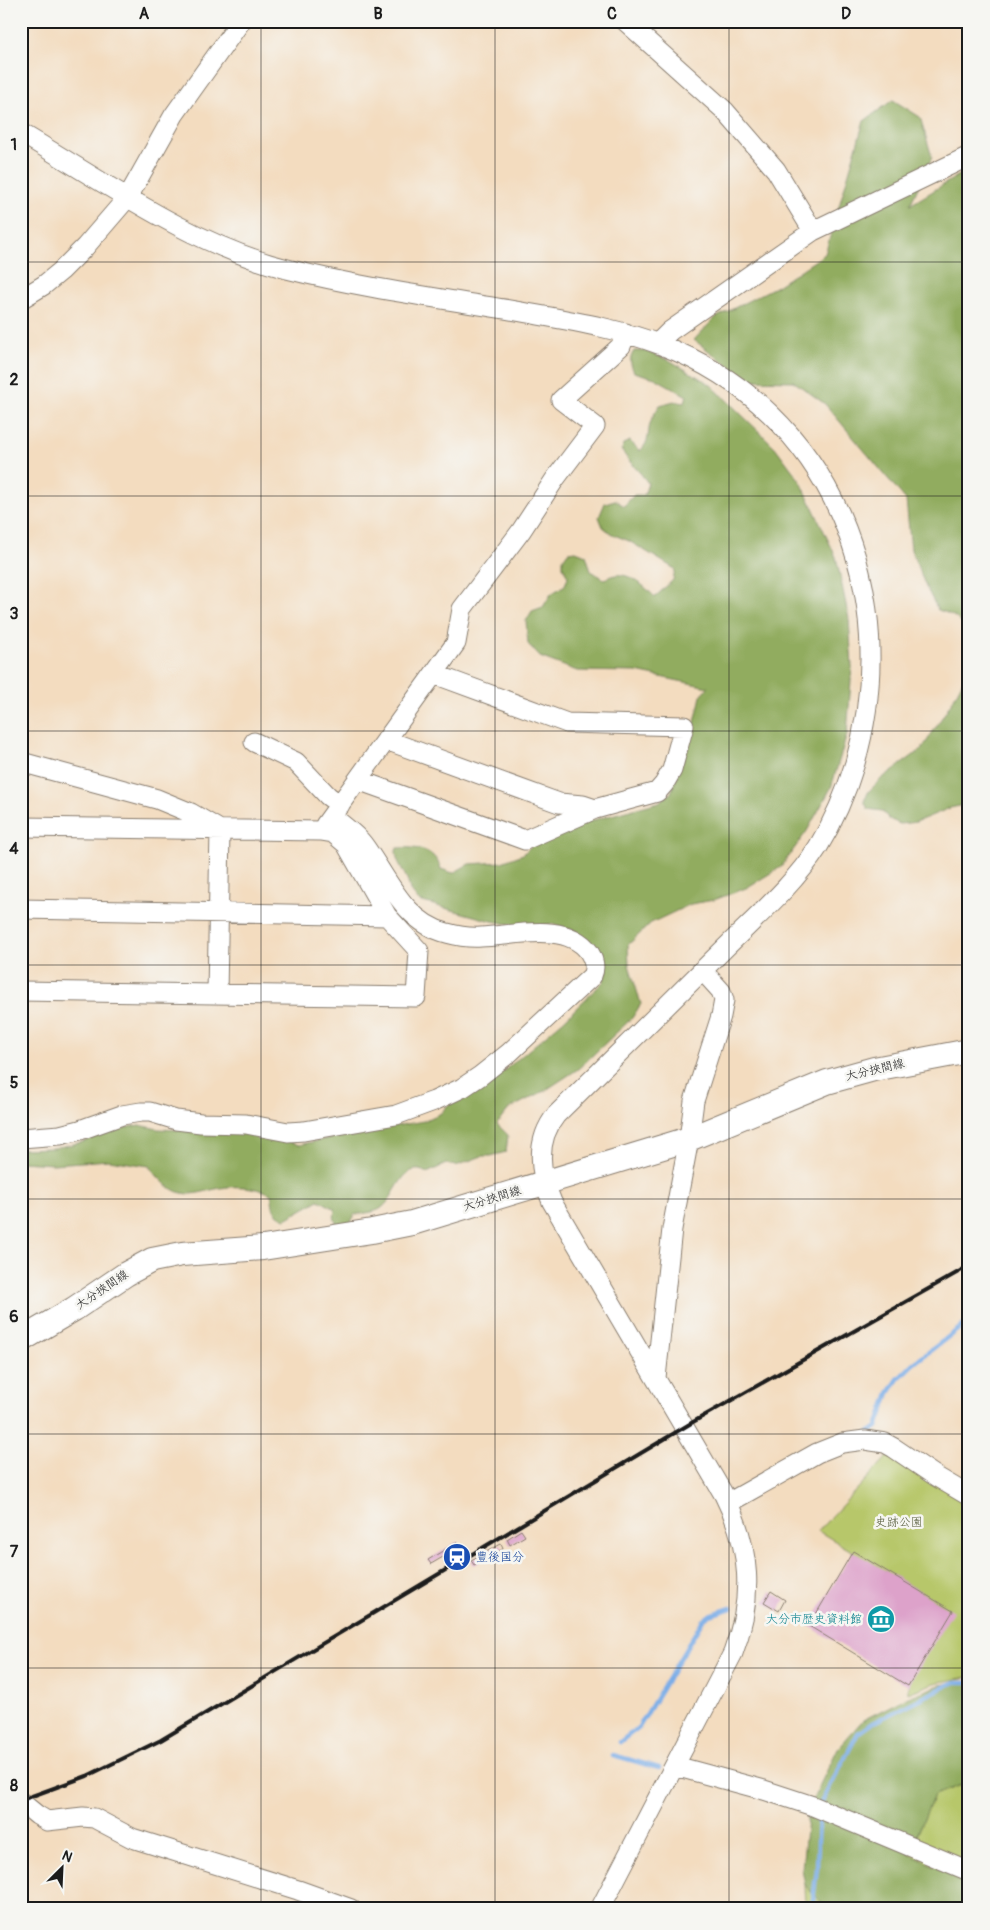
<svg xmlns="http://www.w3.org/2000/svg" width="990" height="1930" font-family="Pangolin,'Klee One',sans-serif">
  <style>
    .green { fill: #b7c76a; stroke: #6a7243 }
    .forest { fill: #91ac5e; stroke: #56643d }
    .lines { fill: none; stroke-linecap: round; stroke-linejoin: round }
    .stream { stroke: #7bade7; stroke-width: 4.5 }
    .building { fill: #dda2ca }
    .minor-casing { stroke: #887c6e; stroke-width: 21 }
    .major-casing { stroke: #887c6e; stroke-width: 26 }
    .minor { stroke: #fff; stroke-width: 19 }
    .major { stroke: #fff; stroke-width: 24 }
    .rail { stroke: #1c1c1c; stroke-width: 4 }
    .grid { fill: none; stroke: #1c1c1c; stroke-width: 1; stroke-opacity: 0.55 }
    .labels { text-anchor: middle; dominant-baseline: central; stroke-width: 5; stroke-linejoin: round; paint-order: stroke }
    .street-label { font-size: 12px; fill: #1c1c1c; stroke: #f6f6f2 }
    .park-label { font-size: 12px; fill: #525837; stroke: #f6f6f2 }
    .transit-label { font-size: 12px; fill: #164399; stroke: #f6f6f2; text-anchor: start }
    .culture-label { font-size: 12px; fill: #0d838f; stroke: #f6f6f2; text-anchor: end }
    .neatline { fill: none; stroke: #1c1c1c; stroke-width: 2 }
    .grid-label { font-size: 16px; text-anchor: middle; font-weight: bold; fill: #1c1c1c }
  </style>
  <rect width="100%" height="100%" fill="#f6f6f2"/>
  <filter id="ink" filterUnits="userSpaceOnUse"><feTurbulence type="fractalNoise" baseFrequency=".02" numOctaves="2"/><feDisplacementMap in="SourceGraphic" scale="10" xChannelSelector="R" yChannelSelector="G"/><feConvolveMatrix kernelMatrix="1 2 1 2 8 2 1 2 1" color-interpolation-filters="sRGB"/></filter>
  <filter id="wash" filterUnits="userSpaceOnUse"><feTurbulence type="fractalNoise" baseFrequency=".0096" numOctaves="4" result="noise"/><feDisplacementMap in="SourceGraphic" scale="20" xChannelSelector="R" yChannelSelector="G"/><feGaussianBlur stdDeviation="1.12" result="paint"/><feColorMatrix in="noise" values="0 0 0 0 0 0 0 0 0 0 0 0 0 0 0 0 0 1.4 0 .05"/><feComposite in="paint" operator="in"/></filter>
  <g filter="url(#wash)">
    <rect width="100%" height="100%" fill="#f3dcbf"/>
    <path class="green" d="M 890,1454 L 969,1504 L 969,1677 L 934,1683 L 908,1693 L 908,1686 L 949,1609 L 818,1531 Z
      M 969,1782 L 969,1882 L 909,1855 L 934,1795 Z
      M 805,1885 L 827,1909 L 806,1909 Z"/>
    <path class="forest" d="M 893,100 L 920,117 L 932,157 L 910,205 L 969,169 L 969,637 C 962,620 955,615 938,610 L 926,587 L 911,550 L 906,500 L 825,404 L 793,381 L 748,380 L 694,340 L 715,318 L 777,286 L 825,254 L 864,121 Z
      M 634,351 L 644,351 L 669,360 L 710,384 L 775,447 L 801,482 L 836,557 L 849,619 L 852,667 L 847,734 L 831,788 L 807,831 L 781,867 L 746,888 L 714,900 L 691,904 L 651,923 L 628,945 L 629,965 L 641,1004 L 632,1018 L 578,1069 L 546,1090 L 509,1109 L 497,1124 L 508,1135 L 506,1152 L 491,1156 L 482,1156 L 456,1166 L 446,1164 L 427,1173 C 402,1158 396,1200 380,1209 C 374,1213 361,1213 354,1215 L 351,1223 L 337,1225 L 334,1218 L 335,1209 L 319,1200 L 286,1219 C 271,1213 274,1208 271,1194 C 257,1187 236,1185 221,1188 C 207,1190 196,1196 182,1193 C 169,1191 157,1176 149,1166 L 109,1160 L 53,1164 L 21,1162 L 21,1149 L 54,1148 L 83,1142 L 114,1130 L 139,1125 L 158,1129 L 268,1134 L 299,1145 L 343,1135 L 424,1121 L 441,1113 L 448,1105 L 492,1081 L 563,1021 L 604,981 L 603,959 L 573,930 L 551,924 L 526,927 L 492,921 L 419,901 L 410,890 L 407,879 L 397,859 L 396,851 L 397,848 C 417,847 434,848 441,869 L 453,873 L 469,864 L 502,862 L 523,854 L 536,841 L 568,827 L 659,802 L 671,793 L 694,727 L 701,696 L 708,687 L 636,672 L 577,671 L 540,657 L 528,644 L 526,621 L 532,611 L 543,607 L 551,594 L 565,585 L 568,577 L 563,566 L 563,559 L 568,552 L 576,551 L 586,555 L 591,571 L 604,579 C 607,578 612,575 616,575 C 631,573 645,587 655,597 L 673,580 L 675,569 L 629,541 L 612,534 L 603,527 L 599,517 L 605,503 L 615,500 L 624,506 L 634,495 L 644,495 L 648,483 C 640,471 629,463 622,451 L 623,444 L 630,441 L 640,451 C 650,441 647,436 650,424 C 652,417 656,411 660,405 L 674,401 L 684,403 L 687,396 L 655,378 L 634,372 C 630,363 629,359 634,351 Z
      M 969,669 L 969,804 L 950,808 L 916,822 L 900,824 L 889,819 L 882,811 L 868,809 L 864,801 L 869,791 L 881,779 L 922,749 L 953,700 Z
      M 969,1680 L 969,1782 L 934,1795 L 909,1854 L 969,1882 L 969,1891 L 960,1909 L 828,1909 L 805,1885 L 802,1869 L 808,1809 L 838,1748 L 863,1720 L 906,1698 L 940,1685 Z"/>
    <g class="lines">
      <path class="stream" d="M 867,1434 L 877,1427 L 889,1393 L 898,1379 L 913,1364 L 969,1321
        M 620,1742 L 639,1727 L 703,1620 L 710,1615 L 731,1608
        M 613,1755 L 659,1768
        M 821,1803 L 858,1733 L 872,1723 L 948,1685 L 956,1682 L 969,1682
        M 812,1909 L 817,1868 L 819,1815"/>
    </g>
    <g id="blocks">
      <path class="building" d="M 521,1530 L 525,1536 L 510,1545 L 507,1539 Z
        M 457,1542 L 460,1547 L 431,1564 L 428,1560 Z
        M 501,1544 L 503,1549 L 474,1565 L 471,1560 Z
        M 853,1551 L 953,1611 L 908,1686 L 809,1626 Z
        M 771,1591 L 785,1600 L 779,1611 L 764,1602 Z"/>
    </g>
  </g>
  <g filter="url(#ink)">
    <use href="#blocks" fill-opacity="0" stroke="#887c6e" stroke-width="1"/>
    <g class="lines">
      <defs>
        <path id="minor" d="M 625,21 L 724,110 L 776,170 L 813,231
          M 21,133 C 104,182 192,245 287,269 C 362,288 439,298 516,311 C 565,320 615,327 661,345 C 832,410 904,594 855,763 C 846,793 834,821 818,847 C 793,886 755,918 722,951 C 667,1005 612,1060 556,1115 C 535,1141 539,1172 552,1202 L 724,1495 C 751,1548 754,1598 733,1653 L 600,1909
          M 21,299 L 44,285 L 61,271 L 85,247 L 128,197 L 174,115 L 241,21
          M 658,343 L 670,331 L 813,231 L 969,156
          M 386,740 L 559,803 L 583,805 L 595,809 L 657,792 L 664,784 L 672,770 L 684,726 L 567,723 L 434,674
          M 254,742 L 296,762 L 328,796 L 340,805
          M 21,762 L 157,799 L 191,813 L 220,830 L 217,994
          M 358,780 L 525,840 L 595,809
          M 325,825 L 456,643 L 462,609 L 521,531 L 555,479 L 595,426 L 561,400 L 621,346 L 626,333
          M 21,827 L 321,831 L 333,833 L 346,844 L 387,916 L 419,951 L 416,997 L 21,991
          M 21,909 L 387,916
          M 21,1138 L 60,1135 L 80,1130 L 122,1115 L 141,1112 L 150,1112 L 176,1120 L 201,1123 L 246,1124 L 288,1132 L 304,1131 L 396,1115 L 434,1101 L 462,1088 L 480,1076 L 509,1053 L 592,976 C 596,967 594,960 589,952 C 567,921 513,936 481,937 C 469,938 458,936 447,933 C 404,923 387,876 363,844 C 355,833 342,825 332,816
          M 656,1378 L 672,1229 L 689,1139 L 694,1101 L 721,1016 L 724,1000 L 721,991 L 702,970
          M 728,1503 L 817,1453 L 842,1443 L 865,1440 L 885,1443 L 894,1448 L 937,1477 L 969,1496
          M 675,1766 L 764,1790 L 813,1806 L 969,1871
          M 21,1802 L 37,1815 L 47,1821 L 83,1817 L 94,1818 L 132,1838 L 298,1890 L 351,1909"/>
        <path id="major" d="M 21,1340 L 74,1309 L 126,1274 L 152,1260 L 182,1254 L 263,1248 L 372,1231 L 412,1223 L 689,1139 L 827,1082 L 874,1069 L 969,1051"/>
      </defs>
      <use href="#minor" class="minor-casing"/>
      <use href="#major" class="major-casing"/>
      <use href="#minor" class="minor"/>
      <use href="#major" class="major"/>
      <path class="rail" d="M 21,1800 L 87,1776 L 161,1740 L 693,1422 L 969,1266"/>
    </g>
  </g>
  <path class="grid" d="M 261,21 L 261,1909M 495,21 L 495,1909M 729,21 L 729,1909M 21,262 L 969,262M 21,496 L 969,496M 21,731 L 969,731M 21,965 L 969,965M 21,1199 L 969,1199M 21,1434 L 969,1434M 21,1668 L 969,1668"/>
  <defs>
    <symbol id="station-disc" viewBox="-11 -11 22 22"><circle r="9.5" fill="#1a4fb4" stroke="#f6f6f2"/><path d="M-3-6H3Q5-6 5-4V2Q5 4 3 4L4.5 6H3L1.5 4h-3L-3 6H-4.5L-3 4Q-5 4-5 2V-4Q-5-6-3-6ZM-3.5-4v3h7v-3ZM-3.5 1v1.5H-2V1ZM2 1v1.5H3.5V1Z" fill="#fff"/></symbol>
    <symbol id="museum-disc" viewBox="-11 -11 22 22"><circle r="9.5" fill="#0f9aa8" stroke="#f6f6f2"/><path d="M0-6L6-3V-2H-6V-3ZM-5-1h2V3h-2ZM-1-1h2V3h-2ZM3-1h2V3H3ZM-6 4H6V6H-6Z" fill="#fff"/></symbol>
  </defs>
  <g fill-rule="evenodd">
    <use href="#station-disc" x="441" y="1541" width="32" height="32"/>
    <use href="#museum-disc" x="865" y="1603" width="32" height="32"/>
  </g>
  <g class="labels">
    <g class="street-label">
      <text transform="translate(875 1070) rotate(-13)">大分挾間線</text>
      <text transform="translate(492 1199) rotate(-17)">大分挾間線</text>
      <text transform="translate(102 1290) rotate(-34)">大分挾間線</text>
    </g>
    <g class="park-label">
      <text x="899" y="1522">史跡公園</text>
    </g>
    <g class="transit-label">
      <text x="476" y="1557">豊後国分</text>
    </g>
    <g class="culture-label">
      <text x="862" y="1619">大分市歴史資料館</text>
    </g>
  </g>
  <rect width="990" height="1930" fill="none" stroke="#f6f6f2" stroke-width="55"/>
  <g transform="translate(62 1868) rotate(24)" stroke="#f6f6f2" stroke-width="4" paint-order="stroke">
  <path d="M0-4L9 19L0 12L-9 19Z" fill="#1c1c1c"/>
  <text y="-8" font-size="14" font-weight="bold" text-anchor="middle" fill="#1c1c1c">N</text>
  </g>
  <rect x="28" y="28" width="934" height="1874" class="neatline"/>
  <g class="grid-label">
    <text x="144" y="19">A</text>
    <text x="378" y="19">B</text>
    <text x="612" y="19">C</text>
    <text x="846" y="19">D</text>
    <text x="14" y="150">1</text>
    <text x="14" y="385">2</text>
    <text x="14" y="619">3</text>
    <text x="14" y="854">4</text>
    <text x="14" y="1088">5</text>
    <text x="14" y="1322">6</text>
    <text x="14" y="1557">7</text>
    <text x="14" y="1791">8</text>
  </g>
</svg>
